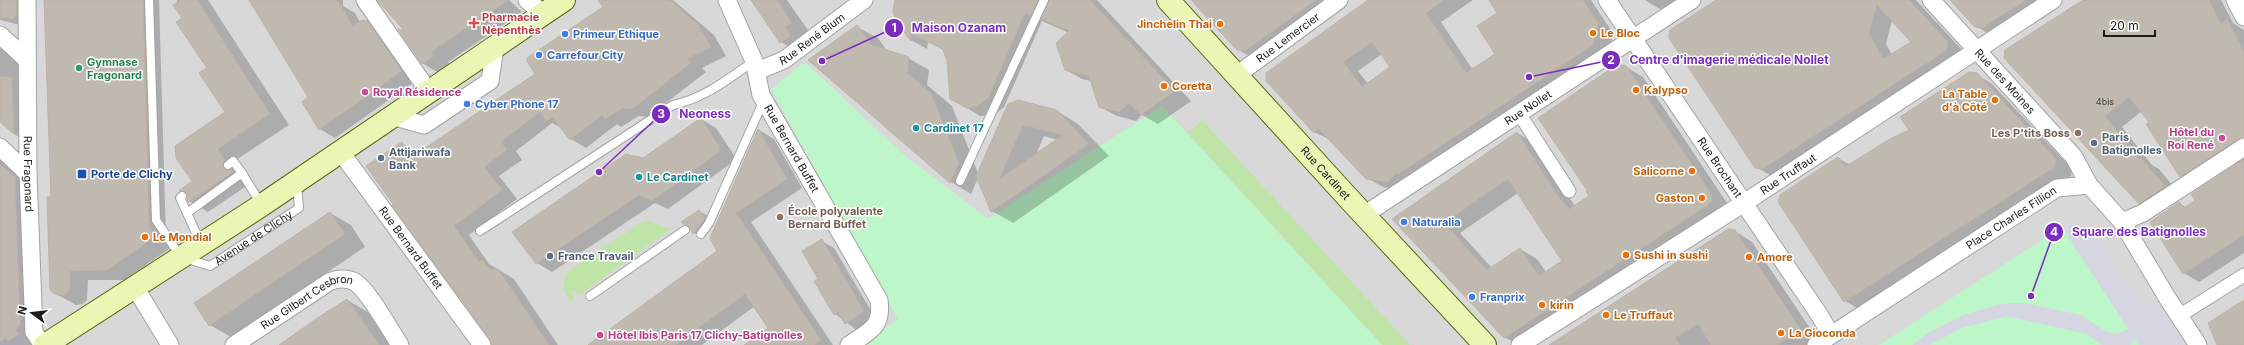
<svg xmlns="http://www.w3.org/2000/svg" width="2244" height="345" font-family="Inter,sans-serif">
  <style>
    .residential { fill: #d9d8d8 }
    .grass { fill: #bee5a7 }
    .park { fill: #bdf6c9 }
    .plaza { fill: #d6d5e2 }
    .shadow { fill: #0003; fill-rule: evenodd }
    .building { fill: #c0b9b0; stroke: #bdb2a4; fill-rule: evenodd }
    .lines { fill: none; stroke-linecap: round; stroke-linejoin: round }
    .service-casing { stroke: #a2a2a2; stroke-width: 10 }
    .pedestrian-casing { stroke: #a2a2a2; stroke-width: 15 }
    .minor-casing { stroke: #a2a2a2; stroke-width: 19 }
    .secondary-casing { stroke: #536a09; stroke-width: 24 }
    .service { stroke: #fff; stroke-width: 8 }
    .pedestrian { stroke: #fff; stroke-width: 13 }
    .minor { stroke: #fff; stroke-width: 17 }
    .secondary { stroke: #eaf6b4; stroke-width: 22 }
    .health-dot { fill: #e0444e; stroke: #fff; stroke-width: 1.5 }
    .food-dot { fill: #e8710a; stroke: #fff; stroke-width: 1.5 }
    .shop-dot { fill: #3f7fe0; stroke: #fff; stroke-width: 1.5 }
    .leisure-dot { fill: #2e9e5b; stroke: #fff; stroke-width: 1.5 }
    .hotel-dot { fill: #d1479c; stroke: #fff; stroke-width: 1.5 }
    .culture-dot { fill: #0f9aa8; stroke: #fff; stroke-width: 1.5 }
    .education-dot { fill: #8d6e63; stroke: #fff; stroke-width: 1.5 }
    .service-dot { fill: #5c6f8a; stroke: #fff; stroke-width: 1.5 }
    .transit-dot { fill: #1a4fb4; stroke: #fff; stroke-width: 1.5 }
    .labels { text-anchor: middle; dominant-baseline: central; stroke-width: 3; stroke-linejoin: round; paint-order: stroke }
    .number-label { font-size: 9px; fill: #444240 }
    .health-label { font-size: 11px; font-weight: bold; fill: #be3a42; stroke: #fff; text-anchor: start }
    .food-label { font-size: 11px; font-weight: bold; fill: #c56008; stroke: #fff; text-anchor: start }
    .shop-label { font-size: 11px; font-weight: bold; fill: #366cbe; stroke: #fff; text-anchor: start }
    .street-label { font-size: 11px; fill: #1b1b1b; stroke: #fff }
    .leisure-label { font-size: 11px; font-weight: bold; fill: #27864d; stroke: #fff; text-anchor: start }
    .hotel-label { font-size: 11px; font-weight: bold; fill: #b23c85; stroke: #fff; text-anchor: start }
    .culture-label { font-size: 11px; font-weight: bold; fill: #0d838f; stroke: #fff; text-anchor: start }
    .education-label { font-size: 11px; font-weight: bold; fill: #785e54; stroke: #fff; text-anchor: end }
    .service-label { font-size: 11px; font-weight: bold; fill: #4e5e75; stroke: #fff; text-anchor: start }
    .transit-label { font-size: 11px; font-weight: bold; fill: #164399; stroke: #fff; text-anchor: start }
    .leader { fill: none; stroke: #7b2cbf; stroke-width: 1.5 }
    .callout-dot { fill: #7b2cbf; stroke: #fff; stroke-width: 1.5 }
    .mark-label { font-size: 12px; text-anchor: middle; font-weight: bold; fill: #fff }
    .callout-label { font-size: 12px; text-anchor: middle; font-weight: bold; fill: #7b2cbf; stroke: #fff; stroke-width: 3; stroke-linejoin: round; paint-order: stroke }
  </style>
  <rect width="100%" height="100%" fill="#eceae0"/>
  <path class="residential" d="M 0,0 L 2244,0 L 2244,345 L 0,345 Z"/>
  <path class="grass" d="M 1202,120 L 1410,345 L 1382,345 L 1188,133 Z
    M 645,220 L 671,229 L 579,295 L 574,289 L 571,291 L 575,298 L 570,301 L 563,289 L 565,275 L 573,268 Z"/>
  <path class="park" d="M 805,62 L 902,153 L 988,219 L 1162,106 L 1382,345 L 862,345 L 898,319 L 771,89 Z
    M 2062,227 L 2139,345 L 1879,345 Z"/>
  <path class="plaza" d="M 0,159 L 20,177 L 26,338 L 24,345 L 0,345 L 0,341 L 5,338 L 8,341 L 19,334 L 16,330 L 20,324 L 15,177 L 0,164 Z
    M 2084,221 L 2142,308 L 2155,301 L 2186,345 L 2139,345 L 2135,339 L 2130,345 L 2102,345 L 2087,334 L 2007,316 L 1962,328 L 1930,345 L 1912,345 L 1930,332 L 1963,315 L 1998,305 L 2013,303 L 2024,303 L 2081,315 L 2107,332 L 2115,334 L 2125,331 L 2128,328 L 2062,227 Z"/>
  <path class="shadow" d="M 0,0 L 30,0 L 28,27 L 0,20 Z
    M 45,0 L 159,0 L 166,237 L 172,247 L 124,280 L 88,280 L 87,300 L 83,304 L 76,305 L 58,295 L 52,198 Z
    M 177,0 L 208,0 L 289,125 L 236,160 L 251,183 L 208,212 L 189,201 L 188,195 L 181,190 L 194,182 L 227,113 L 208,68 L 183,19 Z
    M 251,0 L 343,0 L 343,6 L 355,13 L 360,22 L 367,22 L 383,31 L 417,80 L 335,138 L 320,129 L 310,97 Z
    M 378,0 L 509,0 L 522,12 L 448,62 L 450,66 L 439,73 L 422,63 L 405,32 Z
    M 605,0 L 673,0 L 714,35 L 726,56 L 702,68 L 706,72 L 648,117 L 639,116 L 621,127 L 617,124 L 586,148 L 571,139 L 563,129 L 552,123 L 516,151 L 522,160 L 499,176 L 517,199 L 469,235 L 489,264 L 514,279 L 558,345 L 493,345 L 402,143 L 419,154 L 537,74 L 604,7 Z
    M 752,0 L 787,0 L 810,33 L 800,53 L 781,42 Z
    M 897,0 L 1097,0 L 1191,101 L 1158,124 L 1142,115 L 1136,121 L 1117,116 L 1100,107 L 1092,81 L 1082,79 L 1066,70 L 1069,33 L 1042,21 L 1004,107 L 994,115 L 980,116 L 951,98 L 948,59 L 944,50 L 928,42 L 927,49 L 911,40 L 896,20 Z
    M 1192,0 L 1345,0 L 1255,59 L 1238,50 Z
    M 1369,0 L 1473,0 L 1441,22 L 1473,70 L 1497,54 L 1499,13 L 1490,0 L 1591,0 L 1613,33 L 1609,53 L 1403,190 L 1383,187 L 1367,178 L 1331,140 L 1314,132 L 1267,80 ZM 1382,54 L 1391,67 L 1368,84 L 1358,71 Z
    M 1645,0 L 1695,0 L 1673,14 L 1661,8 L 1666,13 Z
    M 1718,0 L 1916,0 L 1965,53 L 1773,177 L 1756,167 ZM 1892,20 L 1912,42 L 1892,55 L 1886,44 Z
    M 1952,0 L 2054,0 L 1991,35 L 1976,26 Z
    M 2085,0 L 2221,0 L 2233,23 L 2244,30 L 2244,253 L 2199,282 L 2184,273 L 2179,203 L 2187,208 L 2235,165 L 2234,164 L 2198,186 L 2181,176 L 2150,122 L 2142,111 L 2122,127 L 2152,165 L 2159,169 L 2182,197 L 2157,213 L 2139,203 L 2005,57 Z
    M 857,27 L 878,38 L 887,51 L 908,58 L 929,70 L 927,85 L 952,106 L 978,173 L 1008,105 L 1057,111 L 1078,124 L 1109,156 L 1013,223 L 992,211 L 978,178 L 971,194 L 951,182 L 810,60 ZM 1044,136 L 1058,140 L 1036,155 Z
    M 0,41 L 26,71 L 28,142 L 14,134 L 0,121 Z
    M 1626,67 L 1643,77 L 1729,206 L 1519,345 L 1504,337 L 1393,219 L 1517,133 L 1534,143 L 1575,206 L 1591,196 ZM 1518,193 L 1563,261 L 1546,272 L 1537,259 L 1520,249 L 1492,268 L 1460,233 Z
    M 1976,74 L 1992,84 L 2072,169 L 2071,176 L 1861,310 L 1845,301 L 1779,202 L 1838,158 L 1850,165 L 1910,130 Z
    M 701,119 L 716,128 L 734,155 L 734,161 L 668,209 L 655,203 L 552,272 L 537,263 L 643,159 Z
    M 759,130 L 774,139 L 802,188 L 751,222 L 833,345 L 746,345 L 769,328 L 755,306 L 702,345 L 590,345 L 718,252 L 711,238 Z
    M 0,160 L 33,189 L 36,345 L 0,345 Z
    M 699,211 L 708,216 L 713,224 L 702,238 L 694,233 L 690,227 Z
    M 330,213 L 351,225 L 365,247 L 231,337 L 210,325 Z
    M 1728,230 L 1735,231 L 1752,242 L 1818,340 L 1809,345 L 1550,345 Z
    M 822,241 L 834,248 L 876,319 L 858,331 L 835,314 L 820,279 Z
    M 347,300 L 368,312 L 390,345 L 280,345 Z"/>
  <path class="building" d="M 0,0 L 16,0 L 17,13 L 13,19 L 0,17 Z
    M 44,0 L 143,0 L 149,226 L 155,237 L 107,270 L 70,271 L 70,289 L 66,295 L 61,296 L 53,293 L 50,290 L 47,197 L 51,197 Z
    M 181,0 L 197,0 L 270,114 L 218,149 L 225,160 L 223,163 L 224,168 L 226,170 L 231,169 L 233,172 L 188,202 L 186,192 L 179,191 L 192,181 L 176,158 L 175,146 L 225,112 L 199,73 L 207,68 L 176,22 L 182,18 L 173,5 Z
    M 249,0 L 335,0 L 340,3 L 352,26 L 362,20 L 368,21 L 402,71 L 319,130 L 302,102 L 308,97 Z
    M 377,0 L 509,0 L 431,52 L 434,56 L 422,64 L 398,29 L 405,31 Z
    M 598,0 L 670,0 L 698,25 L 711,47 L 687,59 L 691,63 L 632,109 L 623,108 L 605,119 L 602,115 L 570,140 L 552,117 L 547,121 L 540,112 L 501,142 L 507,150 L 484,167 L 502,190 L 454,226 L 479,262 L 482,259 L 490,270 L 498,269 L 549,345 L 492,345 L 490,339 L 392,205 L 393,204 L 366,166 L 402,142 L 412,157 L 535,74 L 527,61 L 527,58 L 603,7 Z
    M 751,0 L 777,0 L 792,23 L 785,27 L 791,36 L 780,43 Z
    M 895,0 L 1038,0 L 1031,15 L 1025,13 L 988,98 L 977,106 L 967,108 L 950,99 L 947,60 L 942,48 L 911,34 L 911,41 L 895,20 L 893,11 Z
    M 1049,0 L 1090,0 L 1175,91 L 1141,115 L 1129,103 L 1119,112 L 1099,107 L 1089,76 L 1065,70 L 1056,43 L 1069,31 L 1041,19 Z
    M 1191,0 L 1316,0 L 1245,51 L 1237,50 Z
    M 1368,0 L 1444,0 L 1426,13 L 1466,73 L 1495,54 L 1477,26 L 1497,13 L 1489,0 L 1583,0 L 1598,23 L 1593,45 L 1397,175 L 1396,173 L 1387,182 L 1366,179 L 1318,128 L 1314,133 L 1266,81 L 1266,73 ZM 1372,42 L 1390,67 L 1362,87 L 1343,62 Z
    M 1716,0 L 1909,0 L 1948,42 L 1947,50 L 1763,169 L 1755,168 L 1669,38 L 1670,30 ZM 1877,5 L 1911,42 L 1883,59 L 1869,33 Z
    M 1950,0 L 2026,0 L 1982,28 L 1975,27 Z
    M 2083,0 L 2209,0 L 2221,24 L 2227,19 L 2244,52 L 2244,137 L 2239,139 L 2180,177 L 2146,124 L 2149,122 L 2129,97 L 2105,116 L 2139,159 L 2141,158 L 2165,186 L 2139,204 L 2004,58 L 2005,50 Z
    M 857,25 L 872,45 L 909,57 L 907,73 L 931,93 L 959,163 L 950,183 L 808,60 Z
    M 1618,64 L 1626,66 L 1693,166 L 1712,195 L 1711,203 L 1504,338 L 1392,219 L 1517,132 L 1555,192 L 1569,209 L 1589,196 L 1586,191 L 1587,190 L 1538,118 ZM 1508,179 L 1562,261 L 1539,276 L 1520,248 L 1487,270 L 1444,223 Z
    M 1969,72 L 1977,73 L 2056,159 L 2055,167 L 1844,302 L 1778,202 L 1780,195 L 1838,157 L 1845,167 L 1888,140 L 1909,130 L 1900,117 Z
    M 0,77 L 12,77 L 14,134 L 0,122 Z
    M 1018,100 L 1057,110 L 1089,144 L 991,212 L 976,176 L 1008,104 ZM 1023,125 L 1063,135 L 999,179 Z
    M 701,118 L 719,146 L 719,152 L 652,201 L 639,195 L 536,264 L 512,232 L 626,154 L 643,158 Z
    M 758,129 L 787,179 L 736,213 L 821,340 L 814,345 L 744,345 L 768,328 L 745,294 L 675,345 L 588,345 L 717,251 L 710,238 Z
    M 2244,159 L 2244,235 L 2183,274 L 2150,222 L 2179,202 L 2184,208 L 2195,200 L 2191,194 Z
    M 0,164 L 15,177 L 20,324 L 16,330 L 19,334 L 8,341 L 5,338 L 0,342 Z
    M 699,210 L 705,218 L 693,234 L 689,227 L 681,222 Z
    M 330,212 L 345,234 L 209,326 L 194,303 Z
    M 1728,229 L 1735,230 L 1801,330 L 1777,345 L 1711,345 L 1698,324 L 1675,338 L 1680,345 L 1549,345 Z
    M 822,239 L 864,311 L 845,324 L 838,312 L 834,315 L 814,281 L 818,279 L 802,251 Z
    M 347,299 L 379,345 L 279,345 L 319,317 Z
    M 2244,300 L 2244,345 L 2217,345 L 2208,323 Z"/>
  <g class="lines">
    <defs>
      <g id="service">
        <path id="s1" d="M 149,0 L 156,220 L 181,257 L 210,266 L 299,208 L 297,184"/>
        <path d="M 228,165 L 233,161 L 242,173"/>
        <path d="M 960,181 L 1044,0"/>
        <path d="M 182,196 L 180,198 L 187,213"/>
        <path d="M 480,231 L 673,105 C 705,98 728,79 754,61"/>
        <path d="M 701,234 L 709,223 L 764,100"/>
        <path d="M 201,244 L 187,213 L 242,173 L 261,204"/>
        <path d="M 590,296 L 685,230"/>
      </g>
      <path id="pedestrian" d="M 1520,115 L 1569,191
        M 2179,316 L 2244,275"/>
      <g id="minor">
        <path id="s2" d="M 27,0 L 28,174 L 34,332 L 43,345"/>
        <path d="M 365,0 L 429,92"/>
        <path d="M 527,0 L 543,14"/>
        <path id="s3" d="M 727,0 L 754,61 L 761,95 L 879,300 C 883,328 869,331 849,345"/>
        <path id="s4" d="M 1607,0 L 1820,316 L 1831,335"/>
        <path id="s5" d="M 1931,0 L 2074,157 L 2089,185"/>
        <path d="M 2235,0 L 2244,17"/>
        <path d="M 0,35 L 26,59"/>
        <path id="s6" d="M 757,71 L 784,60 L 864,0"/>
        <path id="s7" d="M 1237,75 L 1339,0"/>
        <path d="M 392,116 L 424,125 L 490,81 L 495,47"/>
        <path d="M 0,147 L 28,174"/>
        <path id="s8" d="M 340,151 L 482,345"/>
        <path id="s9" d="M 1364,215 L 1692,0"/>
        <path d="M 2122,222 L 2143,213 L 2244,147"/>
        <path d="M 135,287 L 170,345"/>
        <path id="s10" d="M 234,345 L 329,282 C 337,278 348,278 355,282 C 369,291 390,330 400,345"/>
        <path id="s11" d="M 1520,345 L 1744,203 L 2053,0"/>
        <path id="s12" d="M 1816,345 L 2057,188 L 2089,185 L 2122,222 L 2168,299 L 2198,345"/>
      </g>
      <g id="secondary">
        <path id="s13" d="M 1168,0 L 1351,201 L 1485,345"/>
        <path d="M 45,345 L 262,205 L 564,0"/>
      </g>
    </defs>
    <use href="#service" class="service-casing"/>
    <use href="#pedestrian" class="pedestrian-casing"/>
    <use href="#minor" class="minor-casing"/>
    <use href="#secondary" class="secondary-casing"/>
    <use href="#service" class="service"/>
    <use href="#pedestrian" class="pedestrian"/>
    <use href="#minor" class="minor"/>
    <use href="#secondary" class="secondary"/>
  </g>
  <path class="health-dot" d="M472 17h4v4h4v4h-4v4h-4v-4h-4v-4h4z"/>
  <g class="food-dot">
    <circle cx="1220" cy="24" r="4"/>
    <circle cx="1593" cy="33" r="4"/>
    <circle cx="1164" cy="86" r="4"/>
    <circle cx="1636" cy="90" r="4"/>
    <circle cx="1995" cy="100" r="4"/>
    <circle cx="1692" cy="171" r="4"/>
    <circle cx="1702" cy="198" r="4"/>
    <circle cx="145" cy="237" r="4"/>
    <circle cx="1626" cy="255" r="4"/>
    <circle cx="1749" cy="257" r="4"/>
    <circle cx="1542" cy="305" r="4"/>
    <circle cx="1606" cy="315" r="4"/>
    <circle cx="1781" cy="333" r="4"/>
  </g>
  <g class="shop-dot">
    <circle cx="565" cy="34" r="4"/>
    <circle cx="539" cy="55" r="4"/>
    <circle cx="467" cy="104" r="4"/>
    <circle cx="1404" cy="222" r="4"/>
    <circle cx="1472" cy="297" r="4"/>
  </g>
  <circle class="leisure-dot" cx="79" cy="68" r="4"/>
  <g class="hotel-dot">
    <circle cx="365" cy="92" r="4"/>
    <circle cx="2222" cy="138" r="4"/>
    <circle cx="600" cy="335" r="4"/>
  </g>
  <g class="culture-dot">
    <circle cx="916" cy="128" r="4"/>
    <circle cx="639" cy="177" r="4"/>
  </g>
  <g class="education-dot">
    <circle cx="2078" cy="133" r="4"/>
    <circle cx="780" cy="217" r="4"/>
  </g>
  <g class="service-dot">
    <circle cx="2094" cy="143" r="4"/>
    <circle cx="381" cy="158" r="4"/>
    <circle cx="550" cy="256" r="4"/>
  </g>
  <rect class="transit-dot" x="77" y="169" width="10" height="10" rx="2"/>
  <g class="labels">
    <g class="number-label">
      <text x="2105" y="101">4bis</text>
    </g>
    <g class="health-label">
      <text x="482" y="17">Pharmacie<tspan x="482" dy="13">Népenthès</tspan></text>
    </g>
    <g class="food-label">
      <text x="1212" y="24" text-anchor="end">Jinchelin Thai</text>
      <text x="1601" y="33">Le Bloc</text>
      <text x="1172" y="86">Coretta</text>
      <text x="1644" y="90">Kalypso</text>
      <text x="1987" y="94" text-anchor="end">La Table<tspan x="1987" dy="13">d'à Côté</tspan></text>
      <text x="1684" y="171" text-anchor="end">Salicorne</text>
      <text x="1694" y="198" text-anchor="end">Gaston</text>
      <text x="153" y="237">Le Mondial</text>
      <text x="1634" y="255">Sushi in sushi</text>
      <text x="1757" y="257">Amore</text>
      <text x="1550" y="305">kirin</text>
      <text x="1614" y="315">Le Truffaut</text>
      <text x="1789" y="333">La Gioconda</text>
    </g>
    <g class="shop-label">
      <text x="573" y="34">Primeur Ethique</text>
      <text x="547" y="55">Carrefour City</text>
      <text x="475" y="104">Cyber Phone 17</text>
      <text x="1412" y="222">Naturalia</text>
      <text x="1480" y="297">Franprix</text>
    </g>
    <g class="street-label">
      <text stroke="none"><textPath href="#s7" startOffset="63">Rue Lemercier</textPath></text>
      <text stroke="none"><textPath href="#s6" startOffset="64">Rue René Blum</textPath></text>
      <text stroke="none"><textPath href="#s5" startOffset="110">Rue des Moines</textPath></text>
      <text stroke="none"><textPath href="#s9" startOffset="196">Rue Nollet</textPath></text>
      <text stroke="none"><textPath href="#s3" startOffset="163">Rue Bernard Buffet</textPath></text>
      <text stroke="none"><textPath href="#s4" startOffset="202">Rue Brochant</textPath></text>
      <text stroke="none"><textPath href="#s13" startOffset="234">Rue Cardinet</textPath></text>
      <text stroke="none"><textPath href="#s2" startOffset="174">Rue Fragonard</textPath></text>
      <text stroke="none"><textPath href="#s11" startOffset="318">Rue Truffaut</textPath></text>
      <text stroke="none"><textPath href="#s12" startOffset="233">Place Charles Fillion</textPath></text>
      <text stroke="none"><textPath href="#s1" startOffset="347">Avenue de Clichy</textPath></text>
      <text stroke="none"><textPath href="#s8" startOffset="120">Rue Bernard Buffet</textPath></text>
      <text stroke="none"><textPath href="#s10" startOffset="86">Rue Gilbert Cesbron</textPath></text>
    </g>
    <g class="leisure-label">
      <text x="87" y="62">Gymnase<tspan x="87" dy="13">Fragonard</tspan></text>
    </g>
    <g class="hotel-label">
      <text x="373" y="92">Royal Résidence</text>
      <text x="2214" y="132" text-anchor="end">Hôtel du<tspan x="2214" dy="13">Roi René</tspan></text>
      <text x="608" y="335">Hôtel Ibis Paris 17 Clichy-Batignolles</text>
    </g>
    <g class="culture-label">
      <text x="924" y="128">Cardinet 17</text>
      <text x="647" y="177">Le Cardinet</text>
    </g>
    <g class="education-label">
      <text x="2070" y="133">Les P'tits Boss</text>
      <text x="788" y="211" text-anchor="start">École polyvalente<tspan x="788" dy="13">Bernard Buffet</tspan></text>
    </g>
    <g class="service-label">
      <text x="2102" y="137">Paris<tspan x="2102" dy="13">Batignolles</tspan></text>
      <text x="389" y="152">Attijariwafa<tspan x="389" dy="13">Bank</tspan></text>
      <text x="558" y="256">France Travail</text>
    </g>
    <g class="transit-label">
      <text x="91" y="174">Porte de Clichy</text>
    </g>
  </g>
  <path class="leader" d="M822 61L894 28M1529 77L1611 60M599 172L661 114M2031 296L2054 232"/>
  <g class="callout-dot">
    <circle cx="822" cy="61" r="4"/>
    <circle cx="1529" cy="77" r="4"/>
    <circle cx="599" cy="172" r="4"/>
    <circle cx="2031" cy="296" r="4"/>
    <circle cx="894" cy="28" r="10"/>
    <circle cx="1611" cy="60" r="10"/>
    <circle cx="661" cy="114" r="10"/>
    <circle cx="2054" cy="232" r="10"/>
  </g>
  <g class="mark-label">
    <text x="894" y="32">1</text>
    <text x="1611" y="64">2</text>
    <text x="661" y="118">3</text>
    <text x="2054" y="236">4</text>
  </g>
  <g class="callout-label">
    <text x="959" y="32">Maison Ozanam</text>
    <text x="1729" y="64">Centre d'imagerie médicale Nollet</text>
    <text x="705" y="118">Neoness</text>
    <text x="2139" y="236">Square des Batignolles</text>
  </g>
  <g transform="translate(32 313) rotate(285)" stroke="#ffffff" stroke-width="3" paint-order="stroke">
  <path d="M0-3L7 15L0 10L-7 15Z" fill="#1b1b1b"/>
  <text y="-6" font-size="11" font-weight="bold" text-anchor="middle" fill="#1b1b1b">N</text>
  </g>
  <path d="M2104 30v6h51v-6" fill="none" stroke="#1b1b1b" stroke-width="2"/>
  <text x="2110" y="30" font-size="12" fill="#1b1b1b" stroke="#ffffff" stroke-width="3" paint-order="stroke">20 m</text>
</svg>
